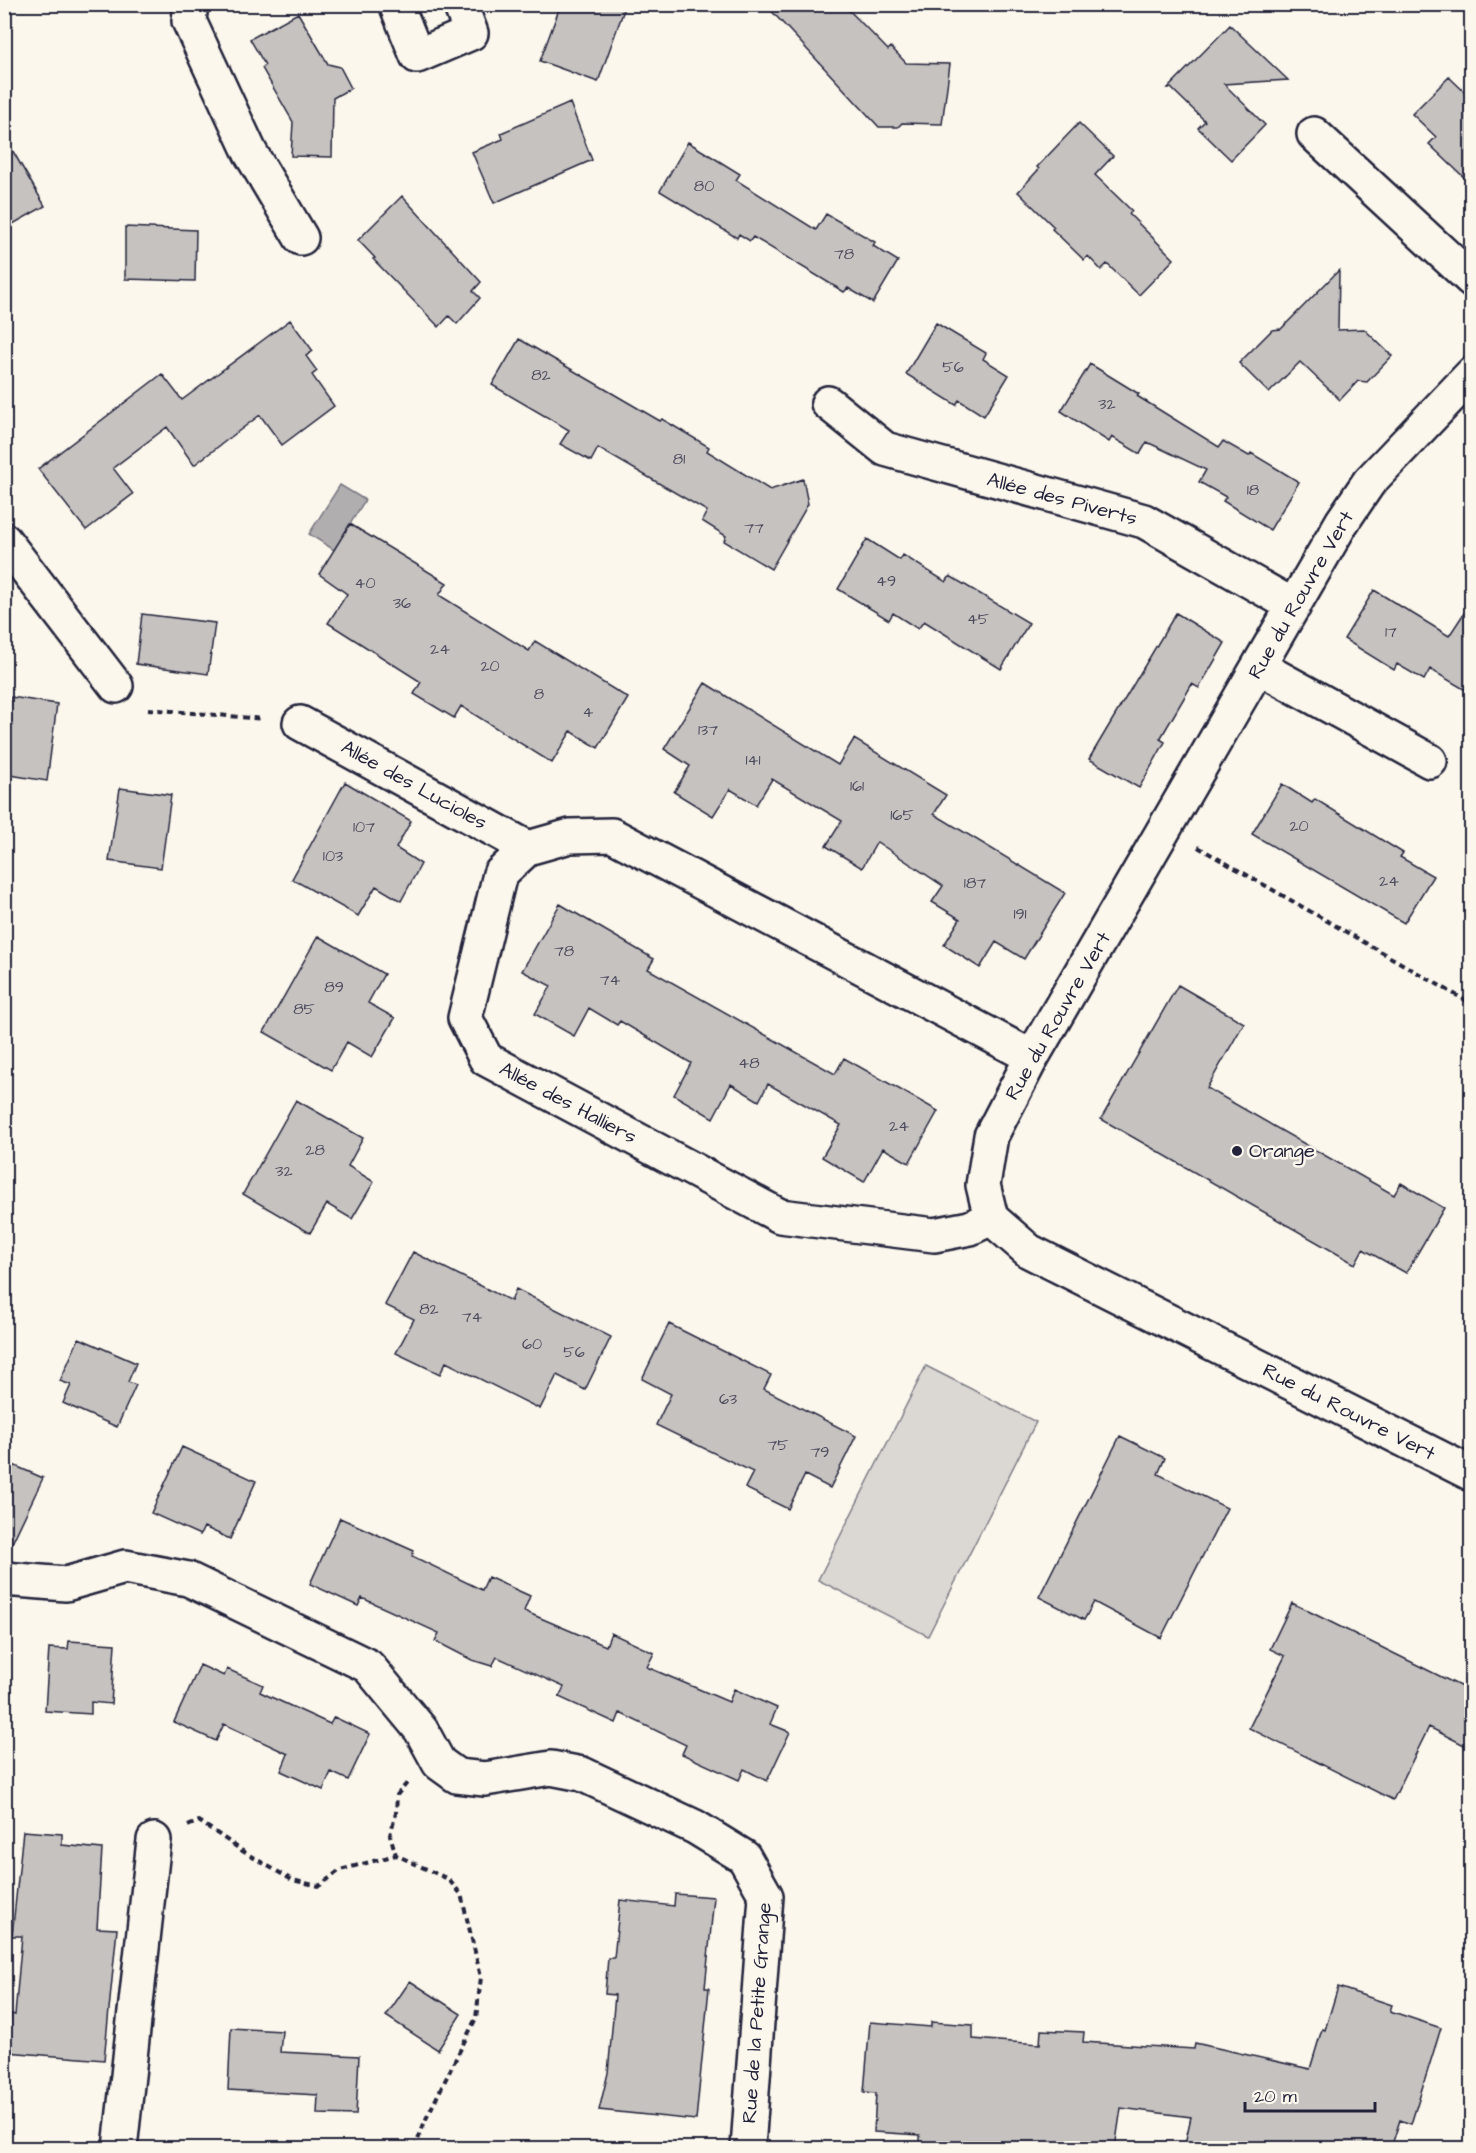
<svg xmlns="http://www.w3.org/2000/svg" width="1476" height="2153" font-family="'Architects Daughter',sans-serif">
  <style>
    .green { fill: #dbd8d3; stroke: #7e7d87; stroke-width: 1.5 }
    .water { fill: #b1aeb0; stroke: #787681; stroke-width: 1.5 }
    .building { fill: #c6c2c0; stroke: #22223b; stroke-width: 1.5 }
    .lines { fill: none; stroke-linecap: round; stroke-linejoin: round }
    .minor-casing { stroke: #22223b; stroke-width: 38 }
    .path { stroke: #22223b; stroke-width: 4; stroke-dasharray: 6 4.5; stroke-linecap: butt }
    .minor { stroke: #fbf7ec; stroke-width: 33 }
    .poi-dot { fill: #22223b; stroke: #fbf7ec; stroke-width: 2 }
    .labels { text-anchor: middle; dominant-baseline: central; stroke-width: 5; stroke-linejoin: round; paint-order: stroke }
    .number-label { font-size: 16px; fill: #4b4a5c }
    .street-label { font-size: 20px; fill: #22223b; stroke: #fbf7ec }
    .poi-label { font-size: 20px; fill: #22223b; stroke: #fbf7ec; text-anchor: start }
  </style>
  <rect width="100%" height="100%" fill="#fbf7ec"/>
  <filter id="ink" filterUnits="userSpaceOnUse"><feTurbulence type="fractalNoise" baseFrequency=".0167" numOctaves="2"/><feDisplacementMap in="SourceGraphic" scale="12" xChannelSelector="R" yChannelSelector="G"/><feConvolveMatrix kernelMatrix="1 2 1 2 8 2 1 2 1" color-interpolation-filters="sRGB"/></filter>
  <g filter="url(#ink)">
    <path class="green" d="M 926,1366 L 1036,1422 L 928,1636 L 818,1580 Z"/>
    <path class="water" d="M 340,485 L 365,500 L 334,550 L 309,534 Z"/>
    <path class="building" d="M 561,4 L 626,4 L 598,82 L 540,61 Z
      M 765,4 L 843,4 L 888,50 L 891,47 L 906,63 L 950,64 L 942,124 L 902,123 L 898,127 L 879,127 Z
      M 298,13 L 328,64 L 340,67 L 351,88 L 333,98 L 332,157 L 291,156 L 293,122 L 262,68 L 265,65 L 250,39 Z
      M 1230,25 L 1288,80 L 1224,84 L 1265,125 L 1231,160 L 1198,128 L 1205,121 L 1171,88 L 1168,88 Z
      M 1449,77 L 1472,99 L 1472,185 L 1429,144 L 1436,137 L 1412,114 Z
      M 570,103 L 592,160 L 494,203 L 472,152 L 503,139 L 501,133 Z
      M 1079,123 L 1113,156 L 1095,175 L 1132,211 L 1129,214 L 1174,259 L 1139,295 L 1107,264 L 1101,270 L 1088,256 L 1084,260 L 1052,229 L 1054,227 L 1018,192 L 1039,169 L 1037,167 Z
      M 4,136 L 45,206 L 4,229 Z
      M 688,142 L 740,174 L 736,180 L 816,230 L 826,214 L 875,242 L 873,246 L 898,261 L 873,303 L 848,288 L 844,292 L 753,237 L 750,241 L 739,234 L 737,238 L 660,191 Z
      M 402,196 L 481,282 L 473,291 L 480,298 L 457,324 L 449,316 L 439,327 L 373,259 L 375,258 L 358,240 Z
      M 125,227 L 196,230 L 195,281 L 125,279 Z
      M 1339,270 L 1338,330 L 1364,329 L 1392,356 L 1367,382 L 1358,381 L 1340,400 L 1300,362 L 1269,393 L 1239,363 L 1272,330 L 1281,329 Z
      M 290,320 L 313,351 L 306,356 L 317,371 L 312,375 L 334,406 L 282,445 L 260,415 L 194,465 L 167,427 L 113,468 L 133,494 L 86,530 L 38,469 L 162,374 L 182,400 Z
      M 936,323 L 986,353 L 983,359 L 1009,375 L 984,416 L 959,400 L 956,405 L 906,374 Z
      M 519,339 L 660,421 L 662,419 L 709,447 L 707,451 L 770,490 L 803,479 L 808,504 L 771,569 L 724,541 L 726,536 L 702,521 L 707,511 L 598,448 L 591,461 L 560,444 L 569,430 L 492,385 Z
      M 1090,364 L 1139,394 L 1137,396 L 1219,447 L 1223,441 L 1249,456 L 1251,453 L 1299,482 L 1270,530 L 1223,501 L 1226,497 L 1199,482 L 1206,470 L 1147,442 L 1140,454 L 1112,437 L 1109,442 L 1061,411 Z
      M 350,524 L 447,583 L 439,595 L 529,651 L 535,641 L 628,698 L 598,748 L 571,731 L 552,763 L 461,706 L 454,718 L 414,694 L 421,682 L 328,623 L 347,594 L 319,574 Z
      M 867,539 L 900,560 L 903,555 L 946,582 L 950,576 L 1029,623 L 1001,669 L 924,621 L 918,629 L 893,613 L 889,620 L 838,589 Z
      M 1374,590 L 1449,636 L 1472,601 L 1472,694 L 1430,669 L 1424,680 L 1397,664 L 1394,670 L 1344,639 Z
      M 1176,613 L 1225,643 L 1199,688 L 1192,684 L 1160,739 L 1165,742 L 1139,788 L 1089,759 Z
      M 142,614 L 215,623 L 208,674 L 136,664 Z
      M 705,683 L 838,765 L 854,739 L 946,795 L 934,814 L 1065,893 L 1024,959 L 996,942 L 980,968 L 944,945 L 960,919 L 932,902 L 943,886 L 877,842 L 862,868 L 826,846 L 842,821 L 772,779 L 756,805 L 730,789 L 713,816 L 674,792 L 690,766 L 664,749 Z
      M 11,697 L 57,704 L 47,781 L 4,774 L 4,743 Z
      M 345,782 L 411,821 L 396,848 L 421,864 L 401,901 L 376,886 L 358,916 L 292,879 Z
      M 1282,784 L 1312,803 L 1315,799 L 1403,853 L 1400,857 L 1433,876 L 1404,923 L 1252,834 Z
      M 120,788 L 171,795 L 161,868 L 109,861 Z
      M 560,904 L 654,959 L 648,969 L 835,1074 L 844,1058 L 938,1111 L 909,1163 L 883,1148 L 864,1182 L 822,1157 L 841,1125 L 768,1084 L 759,1101 L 731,1084 L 713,1118 L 674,1095 L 691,1063 L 620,1021 L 617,1025 L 589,1008 L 574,1036 L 535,1014 L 551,986 L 522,971 Z
      M 318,936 L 384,974 L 368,1003 L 395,1018 L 372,1057 L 347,1042 L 331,1070 L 264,1032 Z
      M 1178,985 L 1244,1023 L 1207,1088 L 1394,1195 L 1401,1183 L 1444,1208 L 1406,1273 L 1363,1249 L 1355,1264 L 1101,1119 Z
      M 296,1100 L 363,1138 L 348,1166 L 374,1182 L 352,1219 L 327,1204 L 310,1233 L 243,1194 Z
      M 413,1252 L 511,1301 L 516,1289 L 611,1337 L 585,1390 L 557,1375 L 540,1409 L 446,1362 L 440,1374 L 396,1353 L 414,1319 L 385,1305 Z
      M 669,1324 L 771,1375 L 764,1389 L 856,1436 L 830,1488 L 805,1475 L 788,1509 L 745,1488 L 753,1472 L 656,1425 L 671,1394 L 642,1379 Z
      M 79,1338 L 136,1363 L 128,1382 L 136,1385 L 117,1427 L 63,1403 L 71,1385 L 60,1381 Z
      M 1120,1436 L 1165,1458 L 1158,1474 L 1227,1508 L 1161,1638 L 1094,1602 L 1084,1620 L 1039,1597 Z
      M 182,1447 L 256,1481 L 230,1539 L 204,1527 L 200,1535 L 151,1513 Z
      M 4,1461 L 43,1478 L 4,1560 Z
      M 340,1518 L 414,1551 L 412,1556 L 482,1590 L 488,1577 L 530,1596 L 524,1611 L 606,1646 L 611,1633 L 654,1653 L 647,1667 L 729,1702 L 734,1689 L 777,1708 L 770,1724 L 790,1732 L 767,1781 L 744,1769 L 739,1780 L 682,1754 L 686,1745 L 620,1713 L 616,1723 L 559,1697 L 564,1687 L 497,1657 L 492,1666 L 472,1660 L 435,1641 L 439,1633 L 362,1598 L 358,1606 L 310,1584 Z
      M 1292,1603 L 1472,1692 L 1472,1749 L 1429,1727 L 1393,1800 L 1249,1728 L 1285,1656 L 1270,1649 Z
      M 69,1641 L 115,1644 L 111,1704 L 91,1702 L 91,1714 L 45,1711 L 49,1648 L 68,1649 Z
      M 200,1665 L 224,1676 L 227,1669 L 263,1685 L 260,1692 L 330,1724 L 334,1717 L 370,1734 L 348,1780 L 331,1772 L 323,1790 L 281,1771 L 288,1754 L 224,1724 L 216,1741 L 174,1722 Z
      M 23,1831 L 62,1834 L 62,1845 L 102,1849 L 97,1928 L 117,1929 L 104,2060 L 7,2052 L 11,2014 L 15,2015 L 22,1936 L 12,1936 Z
      M 675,1894 L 714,1897 L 705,1988 L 709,1988 L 696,2120 L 599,2110 L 608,2073 L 615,1995 L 605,1994 L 608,1958 L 614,1958 L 620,1900 L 674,1906 Z
      M 410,1981 L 461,2014 L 438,2050 L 386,2016 Z
      M 1338,1987 L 1392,2005 L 1390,2011 L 1441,2028 L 1411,2124 L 1400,2120 L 1391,2148 L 1184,2148 L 1191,2117 L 1121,2108 L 1115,2148 L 974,2148 L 920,2145 L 920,2135 L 874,2132 L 876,2093 L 864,2092 L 870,2022 L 931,2027 L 931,2022 L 973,2025 L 973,2039 L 1040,2044 L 1041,2030 L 1084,2032 L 1083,2042 L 1194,2049 L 1195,2043 L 1310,2069 L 1322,2029 L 1325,2030 Z
      M 231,2028 L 282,2031 L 280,2052 L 359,2056 L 356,2115 L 317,2114 L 318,2095 L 228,2090 Z"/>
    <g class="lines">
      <defs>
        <path id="minor" d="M 191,4 L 189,21 L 250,152 L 301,238
          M 396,4 L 417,56 L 471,33 L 460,4
          M 1314,134 L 1472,280
          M 1472,374 L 1369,482 L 1342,522 L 1032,1057 L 991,1136 L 983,1185 L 991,1218 L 1029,1251 L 1472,1474
          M 828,403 L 885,449 L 1144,521 L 1294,606
          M 4,540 L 116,686
          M 1259,667 L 1430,761
          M 300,723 L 528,848
          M 991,1218 L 970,1228 L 934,1235 L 780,1216 L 486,1059 L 465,1018 L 500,874 L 528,848 L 570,836 L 612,835 L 1032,1057
          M 4,1579 L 66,1584 L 125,1567 L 188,1579 L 368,1666 L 421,1730 L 439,1763 L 457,1776 L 485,1779 L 551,1768 L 582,1774 L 695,1827 L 744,1857 L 766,1896 L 748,2148
          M 120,2148 L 154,1840"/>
      </defs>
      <use href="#minor" class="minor-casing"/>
      <path class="path" d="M 148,709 L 263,719
        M 1198,847 L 1472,1004
        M 407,1783 L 397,1795 L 396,1813 L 390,1835 L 396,1855 L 448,1879 L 461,1894 L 481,1977 L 476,2018 L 425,2121 L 415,2148
        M 188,1826 L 199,1821 L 244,1852 L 292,1880 L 319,1886 L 340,1870 L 396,1855"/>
      <use href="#minor" class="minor"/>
    </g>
  </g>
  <circle class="poi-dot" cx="1237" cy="1151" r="6"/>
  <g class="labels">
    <g class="number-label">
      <text x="704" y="186">80</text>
      <text x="844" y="254">78</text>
      <text x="953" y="367">56</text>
      <text x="541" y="375">82</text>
      <text x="1107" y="404">32</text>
      <text x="679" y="459">81</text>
      <text x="1253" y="490">18</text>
      <text x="754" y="528">77</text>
      <text x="886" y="581">49</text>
      <text x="365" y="583">40</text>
      <text x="402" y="603">36</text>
      <text x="978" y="619">45</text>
      <text x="1391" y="632">17</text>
      <text x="440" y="649">24</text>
      <text x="490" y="666">20</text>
      <text x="539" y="694">8</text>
      <text x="588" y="712">4</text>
      <text x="708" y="730">137</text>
      <text x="753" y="760">141</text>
      <text x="857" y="786">161</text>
      <text x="902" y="815">165</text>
      <text x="1299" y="826">20</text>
      <text x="364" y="827">107</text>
      <text x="333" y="856">103</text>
      <text x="1389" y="881">24</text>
      <text x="975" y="883">187</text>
      <text x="1020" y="914">191</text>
      <text x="564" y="951">78</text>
      <text x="610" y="980">74</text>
      <text x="334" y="987">89</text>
      <text x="304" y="1009">85</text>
      <text x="749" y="1063">48</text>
      <text x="899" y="1126">24</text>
      <text x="315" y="1150">28</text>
      <text x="284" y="1171">32</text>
      <text x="429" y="1309">82</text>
      <text x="472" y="1317">74</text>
      <text x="532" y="1344">60</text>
      <text x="574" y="1352">56</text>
      <text x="728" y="1399">63</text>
      <text x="778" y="1445">75</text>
      <text x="820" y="1452">79</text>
    </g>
    <g class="street-label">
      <text transform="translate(1062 499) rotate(15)">Allée des Piverts</text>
      <text transform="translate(1301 595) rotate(-60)">Rue du Rouvre Vert</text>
      <text transform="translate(414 785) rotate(29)">Allée des Lucioles</text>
      <text transform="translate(1058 1016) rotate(-60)">Rue du Rouvre Vert</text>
      <text transform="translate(568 1103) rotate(28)">Allée des Halliers</text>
      <text transform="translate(1349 1412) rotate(27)">Rue du Rouvre Vert</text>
      <text transform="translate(757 2013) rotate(-86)">Rue de la Petite Grange</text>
    </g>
    <g class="poi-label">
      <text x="1249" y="1151">Orange</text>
    </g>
  </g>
  <rect width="1476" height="2153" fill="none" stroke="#fbf7ec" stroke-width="24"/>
  <rect x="12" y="12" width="1452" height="2129" fill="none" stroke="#22223b" stroke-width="2" filter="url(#ink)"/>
  <path d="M1245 2102v9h130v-9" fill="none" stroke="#22223b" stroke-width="3"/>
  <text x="1254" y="2102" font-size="18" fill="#22223b" stroke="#fbf7ec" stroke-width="4.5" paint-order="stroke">20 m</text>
</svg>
